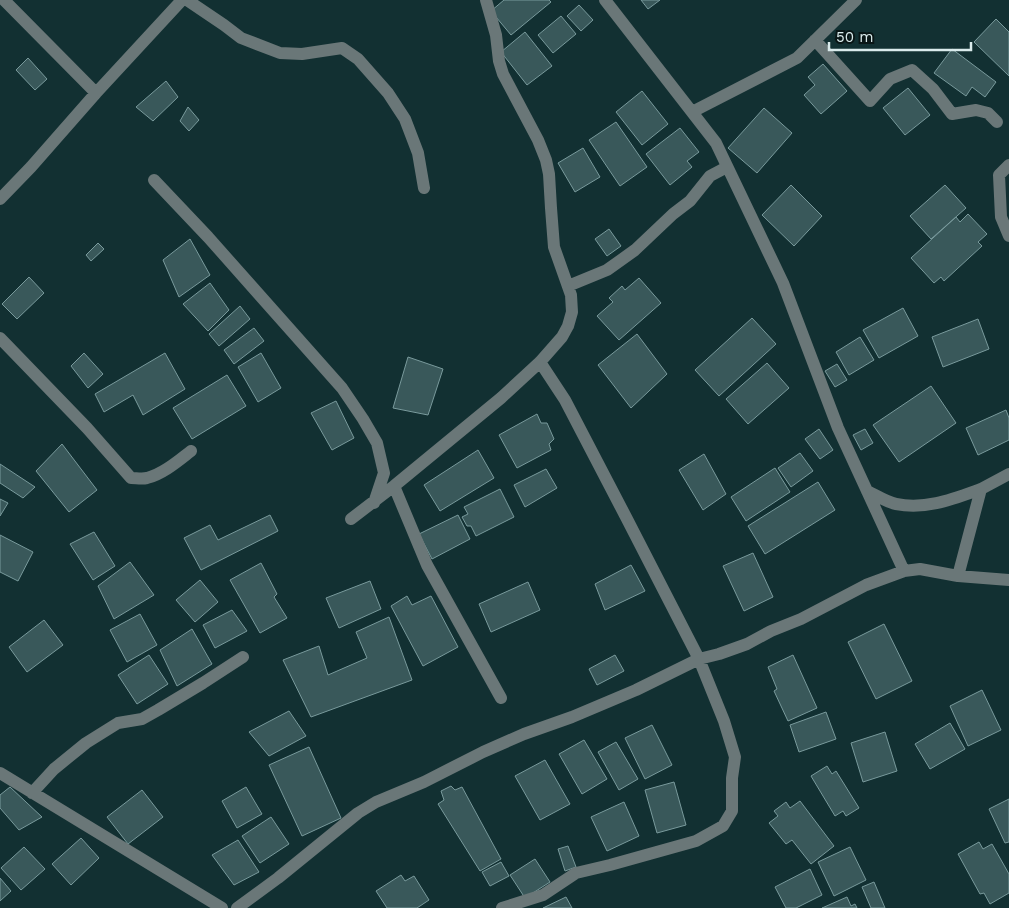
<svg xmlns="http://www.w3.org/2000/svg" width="1009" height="908" font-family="'Work Sans',sans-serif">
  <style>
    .building { fill: #39585a; stroke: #799a9c }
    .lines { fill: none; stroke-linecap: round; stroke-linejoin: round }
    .minor { stroke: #6a7778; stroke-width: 12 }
  </style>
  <rect width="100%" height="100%" fill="#123032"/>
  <path class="building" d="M 504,0 L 549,0 L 551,2 L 511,35 L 491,11 Z
    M 641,0 L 660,0 L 648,9 Z
    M 579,5 L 593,20 L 581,31 L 567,16 Z
    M 561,16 L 576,34 L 553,53 L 538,35 Z
    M 996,19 L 1009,32 L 1009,76 L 974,42 Z
    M 525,32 L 552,66 L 527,85 L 501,52 Z
    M 952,49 L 996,82 L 985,97 L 972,87 L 966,96 L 934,73 Z
    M 28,58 L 47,79 L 35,90 L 16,70 Z
    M 823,64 L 847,91 L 821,114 L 804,95 L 815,85 L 808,77 Z
    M 166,81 L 178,97 L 153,121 L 136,107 Z
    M 908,88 L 930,115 L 905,135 L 883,108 Z
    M 642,91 L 668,124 L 642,145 L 616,112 Z
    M 188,107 L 199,120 L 189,131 L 180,121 Z
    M 764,108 L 792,133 L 757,173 L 728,148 Z
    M 616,122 L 647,167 L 620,186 L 589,140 Z
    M 680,128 L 699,152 L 687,161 L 692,167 L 670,185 L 646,154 Z
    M 583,148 L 600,177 L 575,192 L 558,163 Z
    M 791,185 L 822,216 L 794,246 L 762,215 Z
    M 945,185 L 966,208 L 931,239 L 910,216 Z
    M 968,214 L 987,234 L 978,242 L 982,246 L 944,281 L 941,277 L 934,283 L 911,258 L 956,217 L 960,222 Z
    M 609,229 L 621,246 L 607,256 L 595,239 Z
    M 190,239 L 210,275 L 179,297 L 163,260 Z
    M 98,243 L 104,249 L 91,261 L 86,255 Z
    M 29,277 L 44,293 L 17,319 L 2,304 Z
    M 639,278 L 661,303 L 619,340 L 597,316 L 613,302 L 609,298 L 622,286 L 625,290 Z
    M 210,283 L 229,310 L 208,331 L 183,304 Z
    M 240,306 L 250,319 L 219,346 L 209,334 Z
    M 903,308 L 918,336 L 879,358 L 863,330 Z
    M 752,318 L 776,344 L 719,396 L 695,370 Z
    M 978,319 L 989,349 L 943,367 L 932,337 Z
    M 254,328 L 264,341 L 234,364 L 224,350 Z
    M 637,334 L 667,374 L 631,408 L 598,365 Z
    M 860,337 L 874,360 L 849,375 L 836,352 Z
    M 84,353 L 103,374 L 88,388 L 71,366 Z
    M 165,353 L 185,389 L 143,415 L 133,395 L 104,412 L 95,394 Z
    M 261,353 L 281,388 L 258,402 L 238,367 Z
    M 408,357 L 443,369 L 428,415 L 393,408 Z
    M 767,363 L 789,388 L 748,424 L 726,399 Z
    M 837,364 L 847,380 L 835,387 L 825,371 Z
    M 227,375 L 246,406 L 192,439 L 173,408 Z
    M 931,386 L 956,423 L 899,462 L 873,425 Z
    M 336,401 L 354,438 L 332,450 L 311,413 Z
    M 1006,410 L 1009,418 L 1009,440 L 978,455 L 966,428 Z
    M 537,414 L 541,423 L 547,423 L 554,439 L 549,444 L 551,450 L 517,468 L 499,435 Z
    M 819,429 L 833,450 L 820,459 L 805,439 Z
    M 865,429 L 873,443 L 861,450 L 853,435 Z
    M 62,444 L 97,490 L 69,512 L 36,471 Z
    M 478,450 L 494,478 L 440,511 L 424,485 Z
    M 800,453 L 813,471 L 791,487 L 778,468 Z
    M 704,454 L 726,494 L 703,510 L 679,470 Z
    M 0,464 L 35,487 L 23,498 L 0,483 Z
    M 775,468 L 790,492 L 746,521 L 731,497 Z
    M 546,469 L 557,488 L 525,507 L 514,485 Z
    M 818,482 L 835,510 L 765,554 L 748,526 Z
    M 500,489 L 514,517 L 476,536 L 471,526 L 467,526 L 462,517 L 468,514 L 464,507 Z
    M 0,499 L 8,503 L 0,516 Z
    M 270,515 L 278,531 L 201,570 L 184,538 L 210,525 L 218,540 Z
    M 458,515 L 470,539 L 432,559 L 419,534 Z
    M 94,532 L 115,566 L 93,580 L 70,544 Z
    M 0,535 L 33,552 L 18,581 L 0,572 Z
    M 753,553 L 773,597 L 744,611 L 723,566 Z
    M 130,562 L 154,595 L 114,619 L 98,586 Z
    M 261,563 L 277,594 L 274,597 L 287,618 L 260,633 L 230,580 Z
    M 631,565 L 645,591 L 605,610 L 595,584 Z
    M 200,580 L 218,602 L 195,622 L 176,600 Z
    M 370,581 L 381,609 L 339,628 L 326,598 Z
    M 528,582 L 540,610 L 491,632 L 479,604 Z
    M 407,596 L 412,605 L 431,596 L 458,647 L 423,666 L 391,606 Z
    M 232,610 L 247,631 L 215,648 L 203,625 Z
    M 140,614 L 157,645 L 127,662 L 110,630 Z
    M 389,617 L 412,680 L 311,717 L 283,660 L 319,646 L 328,675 L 367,658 L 356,632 Z
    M 44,620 L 63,645 L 27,672 L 9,647 Z
    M 884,624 L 912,681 L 876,699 L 848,642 Z
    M 192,629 L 212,664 L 177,686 L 160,650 Z
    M 149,655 L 168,684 L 137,704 L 118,675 Z
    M 615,655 L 624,671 L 597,685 L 589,669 Z
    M 793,655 L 817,708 L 788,721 L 774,691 L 777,689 L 768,667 Z
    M 982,690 L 1001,730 L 968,746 L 950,706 Z
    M 289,711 L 306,736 L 269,756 L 249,732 Z
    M 826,712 L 836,739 L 799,752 L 790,725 Z
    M 950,723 L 965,749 L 930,769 L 915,744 Z
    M 652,725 L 672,765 L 645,779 L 625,738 Z
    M 885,732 L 897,771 L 863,782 L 851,743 Z
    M 584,740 L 607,779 L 582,794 L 559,754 Z
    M 616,742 L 638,779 L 619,790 L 598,752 Z
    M 309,747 L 341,818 L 302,836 L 269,765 Z
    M 545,760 L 570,804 L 540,820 L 515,776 Z
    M 827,766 L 832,774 L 836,771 L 859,808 L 846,816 L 843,811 L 835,816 L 811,776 Z
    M 674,782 L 686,825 L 657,833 L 645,790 Z
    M 451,786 L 455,790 L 462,787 L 501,859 L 480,871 L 438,804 L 444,800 L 441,791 Z
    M 10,787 L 42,817 L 19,830 L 0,808 L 0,795 Z
    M 246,787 L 262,814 L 237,828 L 222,801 Z
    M 142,790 L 163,817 L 128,844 L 107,817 Z
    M 1009,799 L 1009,842 L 1005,843 L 989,809 Z
    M 800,801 L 834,846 L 811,864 L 792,840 L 786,844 L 769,823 L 778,816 L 774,811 L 786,802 L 790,808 Z
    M 624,802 L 639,836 L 607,851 L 591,817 Z
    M 271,817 L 289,844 L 260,863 L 242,836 Z
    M 81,838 L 99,858 L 71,885 L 52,864 Z
    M 238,840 L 259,872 L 234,885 L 212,855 Z
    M 979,842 L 983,849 L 992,844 L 1009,874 L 1009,893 L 990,904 L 984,893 L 980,894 L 958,854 Z
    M 568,846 L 576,867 L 565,871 L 558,849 Z
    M 24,847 L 45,869 L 21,890 L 1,868 Z
    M 850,847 L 866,880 L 834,896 L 818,862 Z
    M 535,859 L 550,882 L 525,898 L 510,875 Z
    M 501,862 L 509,876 L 490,886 L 482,872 Z
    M 810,869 L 822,895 L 796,908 L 786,908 L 775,887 Z
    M 401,875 L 405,881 L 414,876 L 429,900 L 417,908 L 387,908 L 376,891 Z
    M 0,878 L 11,891 L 0,901 Z
    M 874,882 L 885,908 L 871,908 L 862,887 Z
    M 566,897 L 572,908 L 543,908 Z
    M 847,897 L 851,906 L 855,904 L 857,908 L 822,908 Z"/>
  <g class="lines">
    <path class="minor" d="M 4,0 L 96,93
      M 187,0 L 224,25 L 241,38 L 280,53 L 302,54 L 342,48 L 358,59 L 388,93 L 405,119 L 418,153 L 424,188
      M 605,0 L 716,143 L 783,283 L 838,428 L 904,571
      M 815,40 L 870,101 L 890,79 L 912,70 L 933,89 L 952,114 L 976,110 L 988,113 L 997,122
      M 692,112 L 797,58 L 856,0
      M 1009,165 L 999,175 L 1001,217 L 1009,236
      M 154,180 L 208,237 L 342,388 L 363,419 L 377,443 L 384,473 L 374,503
      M 0,199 L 31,167 L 96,93 L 182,0
      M 568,286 L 607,270 L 635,250 L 673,214 L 690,201 L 710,176 L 727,167
      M 0,338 L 87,428 L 131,478 C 136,478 142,479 147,478 C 163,474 178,461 191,451
      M 394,486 L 427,565 L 501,698
      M 867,491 C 876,495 886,502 896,504 C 926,510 953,499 981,489
      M 351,519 L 394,486 L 501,398 L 540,362 L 562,337 L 568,326 L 572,312 L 571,295 L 554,247 L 551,208 L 549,174 L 546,160 L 538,140 L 503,74 L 499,61 L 496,35 L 486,0
      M 958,576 L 981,489 L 1009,474
      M 0,773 L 222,908
      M 32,793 L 54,769 L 86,743 L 118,723 L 142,719 L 158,710 L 203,683 L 243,657
      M 237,908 L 278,878 L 358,813 L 376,802 L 424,782 L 483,752 L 524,734 L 572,717 L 636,690 L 699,659 L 719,654 L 747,644 L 771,631 L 801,619 L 866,585 L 904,571 L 920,569 L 958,576 L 1009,580
      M 502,908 L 543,895 L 576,873 L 610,865 L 696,841 L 723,826 L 732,811 L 732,778 L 735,757 L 724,721 L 699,659 L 627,519 L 565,400 L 540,362"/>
  </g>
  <path d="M829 42v8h142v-8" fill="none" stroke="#daebec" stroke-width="2.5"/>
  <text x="836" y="42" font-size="15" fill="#daebec" stroke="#091616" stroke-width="4" paint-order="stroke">50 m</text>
</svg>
